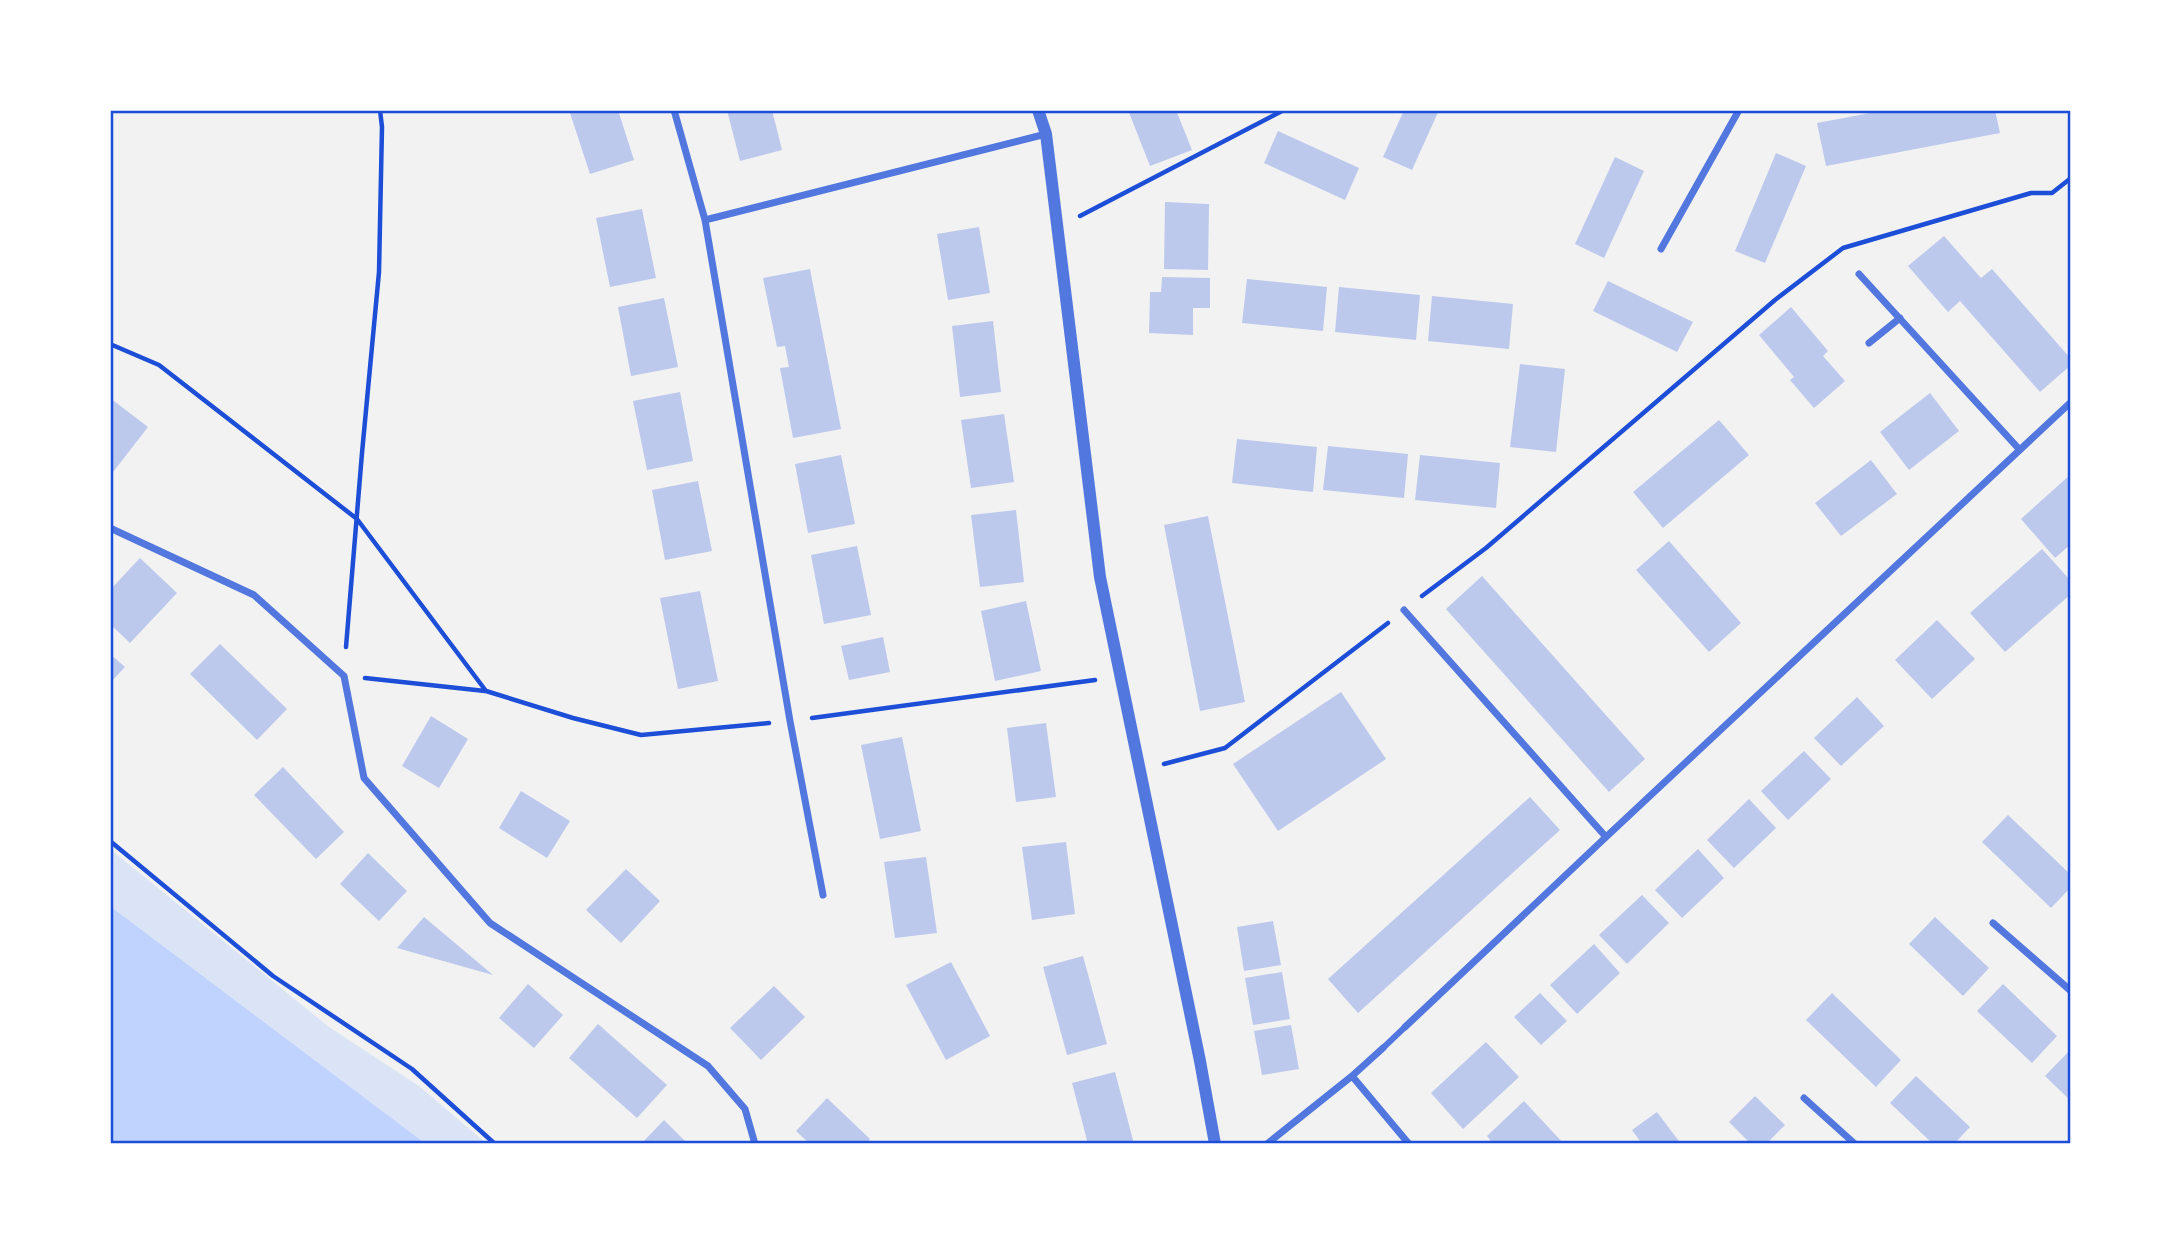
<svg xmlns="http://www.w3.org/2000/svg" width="2181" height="1254" font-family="Ubuntu,sans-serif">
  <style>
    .green { fill: #dbe4f7 }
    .water { fill: #bfd3fe }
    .building { fill: #bdc9ec }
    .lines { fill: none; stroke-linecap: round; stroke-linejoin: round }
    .path { stroke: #1d4ed8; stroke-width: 4.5 }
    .pedestrian { stroke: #5277de; stroke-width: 6 }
    .minor { stroke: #5277de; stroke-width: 7 }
    .tertiary { stroke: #5277de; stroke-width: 12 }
    .neatline { fill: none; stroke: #1d4ed8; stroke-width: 2.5 }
  </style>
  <rect width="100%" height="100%" fill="#f2f2f2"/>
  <path class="green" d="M 110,849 L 329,1027 L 419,1086 L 487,1144 L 426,1144 L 110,906 Z"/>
  <path class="water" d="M 110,906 L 426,1144 L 110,1144 Z"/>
  <path class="building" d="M 569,110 L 618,110 L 634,160 L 590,174 Z
    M 727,110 L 772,110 L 782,150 L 740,161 Z
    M 1128,110 L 1176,110 L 1192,150 L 1150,166 Z
    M 1404,110 L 1439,110 L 1412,170 L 1383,157 Z
    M 1886,110 L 1995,110 L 2000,133 L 1826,166 L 1817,123 Z
    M 1278,131 L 1359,168 L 1345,200 L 1264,163 Z
    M 1776,153 L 1806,166 L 1765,263 L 1735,251 Z
    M 1615,157 L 1644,171 L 1604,258 L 1575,244 Z
    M 1165,202 L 1209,204 L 1208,270 L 1164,269 Z
    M 642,209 L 656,278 L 610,287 L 596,218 Z
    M 979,227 L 990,293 L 948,300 L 937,234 Z
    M 1944,236 L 1981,278 L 1992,269 L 2071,359 L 2071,365 L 2040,392 L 1960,301 L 1948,312 L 1908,266 Z
    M 810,269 L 841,429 L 793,438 L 780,368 L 789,367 L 785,346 L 777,347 L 763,278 Z
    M 1162,277 L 1210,278 L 1210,308 L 1193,308 L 1193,335 L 1149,333 L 1150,292 L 1161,292 Z
    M 1247,279 L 1327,287 L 1323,331 L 1242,323 Z
    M 1608,281 L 1693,322 L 1677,352 L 1593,311 Z
    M 1339,287 L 1420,295 L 1416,340 L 1335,332 Z
    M 1432,296 L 1513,304 L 1509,349 L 1428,341 Z
    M 664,298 L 678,367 L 631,376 L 618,307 Z
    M 1791,307 L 1828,351 L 1823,356 L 1845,381 L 1814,408 L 1790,380 L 1794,377 L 1759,335 Z
    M 993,321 L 1001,392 L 960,397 L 952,326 Z
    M 1520,364 L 1565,369 L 1556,452 L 1510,447 Z
    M 680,392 L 693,461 L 647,470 L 633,401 Z
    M 1930,393 L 1959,431 L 1909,470 L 1880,432 Z
    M 110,398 L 148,427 L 110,476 Z
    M 1004,414 L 1014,482 L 971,488 L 961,420 Z
    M 1719,420 L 1749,455 L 1663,528 L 1633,492 Z
    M 1237,439 L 1317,447 L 1313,492 L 1232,483 Z
    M 1328,446 L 1408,454 L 1404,498 L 1323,490 Z
    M 841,455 L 855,524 L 808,533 L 795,464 Z
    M 1420,455 L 1500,463 L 1496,508 L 1415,500 Z
    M 1871,460 L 1897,494 L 1841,536 L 1815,503 Z
    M 2071,474 L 2071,544 L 2055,558 L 2021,519 Z
    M 698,481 L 712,551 L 665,560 L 652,490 Z
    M 1016,510 L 1024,582 L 980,587 L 971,515 Z
    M 1208,516 L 1245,702 L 1200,711 L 1164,525 Z
    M 1669,541 L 1741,623 L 1709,652 L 1636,570 Z
    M 857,546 L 871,615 L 824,624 L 811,555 Z
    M 2042,549 L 2071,581 L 2071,594 L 2005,652 L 1970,613 Z
    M 140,558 L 177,593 L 130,643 L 110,624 L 110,590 Z
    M 1482,576 L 1645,759 L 1609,792 L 1446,609 Z
    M 700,591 L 718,681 L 678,689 L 660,598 Z
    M 1026,601 L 1041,671 L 995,681 L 981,611 Z
    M 1937,620 L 1975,659 L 1932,699 L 1895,660 Z
    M 883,637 L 890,672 L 849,680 L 841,646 Z
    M 220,644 L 287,709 L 257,740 L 190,674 Z
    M 110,654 L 125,667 L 110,683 Z
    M 1341,692 L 1386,759 L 1278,831 L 1233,764 Z
    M 1857,697 L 1884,726 L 1841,766 L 1814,738 Z
    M 431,716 L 468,739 L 439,788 L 402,766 Z
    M 1046,723 L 1056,797 L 1016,802 L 1007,728 Z
    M 902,737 L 921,831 L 880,839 L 861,745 Z
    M 1804,751 L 1831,779 L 1788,820 L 1761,791 Z
    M 283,767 L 344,832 L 316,859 L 254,795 Z
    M 521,791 L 570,821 L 547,858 L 499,828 Z
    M 1530,797 L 1560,830 L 1358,1013 L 1328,979 Z
    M 1749,799 L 1776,828 L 1734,868 L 1707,840 Z
    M 2008,815 L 2071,875 L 2071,887 L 2051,908 L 1982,842 Z
    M 1066,842 L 1075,914 L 1032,920 L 1022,847 Z
    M 1698,849 L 1724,878 L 1682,918 L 1655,890 Z
    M 368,853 L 407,891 L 379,921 L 340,884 Z
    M 926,857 L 937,933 L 895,938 L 884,862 Z
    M 626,869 L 660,901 L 621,943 L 586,910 Z
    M 1642,895 L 1669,923 L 1627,964 L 1599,935 Z
    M 424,917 L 493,975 L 397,948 Z
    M 1935,917 L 1989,968 L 1963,996 L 1909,944 Z
    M 1273,921 L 1281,965 L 1244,971 L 1237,927 Z
    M 1594,944 L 1620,973 L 1577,1014 L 1550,985 Z
    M 1083,956 L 1107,1044 L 1067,1055 L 1043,967 Z
    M 951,962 L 990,1036 L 946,1060 L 906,985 Z
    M 1282,972 L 1290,1019 L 1253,1025 L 1245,978 Z
    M 528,984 L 563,1015 L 534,1048 L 499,1018 Z
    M 2003,984 L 2057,1036 L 2032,1063 L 1977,1011 Z
    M 774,986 L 805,1017 L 761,1060 L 730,1028 Z
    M 1540,993 L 1567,1021 L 1541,1045 L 1514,1017 Z
    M 1832,993 L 1901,1060 L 1876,1087 L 1806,1020 Z
    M 598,1024 L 667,1085 L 637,1118 L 569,1058 Z
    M 1291,1025 L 1299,1069 L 1262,1075 L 1254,1031 Z
    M 1486,1042 L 1519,1077 L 1463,1129 L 1431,1093 Z
    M 2071,1049 L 2071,1101 L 2045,1076 Z
    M 1115,1072 L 1134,1144 L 1088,1144 L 1072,1083 Z
    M 1916,1076 L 1970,1127 L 1954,1144 L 1933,1144 L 1890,1103 Z
    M 1755,1096 L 1785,1125 L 1766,1144 L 1751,1144 L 1729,1122 Z
    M 827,1098 L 870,1139 L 866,1144 L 810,1144 L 796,1131 Z
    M 1524,1101 L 1564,1144 L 1493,1144 L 1487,1136 Z
    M 1657,1112 L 1681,1144 L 1642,1144 L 1632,1130 Z
    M 664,1120 L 688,1144 L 641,1144 Z"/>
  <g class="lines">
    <path class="path" d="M 1080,216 L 1284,110
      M 110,344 L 159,365 L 357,519 L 486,691 L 573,718 L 641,735 L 769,723
      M 1422,596 L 1486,548 L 1775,300 L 1843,248 L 2031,193 L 2052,193 L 2071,178
      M 346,647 L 362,453 L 379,272 L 382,127 L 380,110
      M 365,678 L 485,691
      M 812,718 L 1095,680
      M 1164,764 L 1225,748 L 1388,623
      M 110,841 L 273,976 L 412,1069 L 495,1144"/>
    <path class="pedestrian" d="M 1383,1048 L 1405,1027"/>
    <path class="minor" d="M 674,110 L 705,220 L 790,721 L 823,895
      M 705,220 L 1046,134
      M 1661,249 L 1739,110
      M 1859,274 L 2019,449
      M 1869,343 L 1900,318
      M 110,528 L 254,595 L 344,676 L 364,778 L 490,923 L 708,1066 L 745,1109 L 755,1144
      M 1404,610 L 1606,837
      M 1993,923 L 2071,991
      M 1405,1027 L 1606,837 L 2071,402
      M 1352,1076 L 1409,1144
      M 1804,1098 L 1855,1144
      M 1267,1144 L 1352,1076 L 1383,1048"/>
    <path class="tertiary" d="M 1038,110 L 1046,134 L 1100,577 L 1200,1061 L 1215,1144"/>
  </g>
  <rect width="2181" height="1254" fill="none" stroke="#ffffff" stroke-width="224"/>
  <rect x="112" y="112" width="1957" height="1030" class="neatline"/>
</svg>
